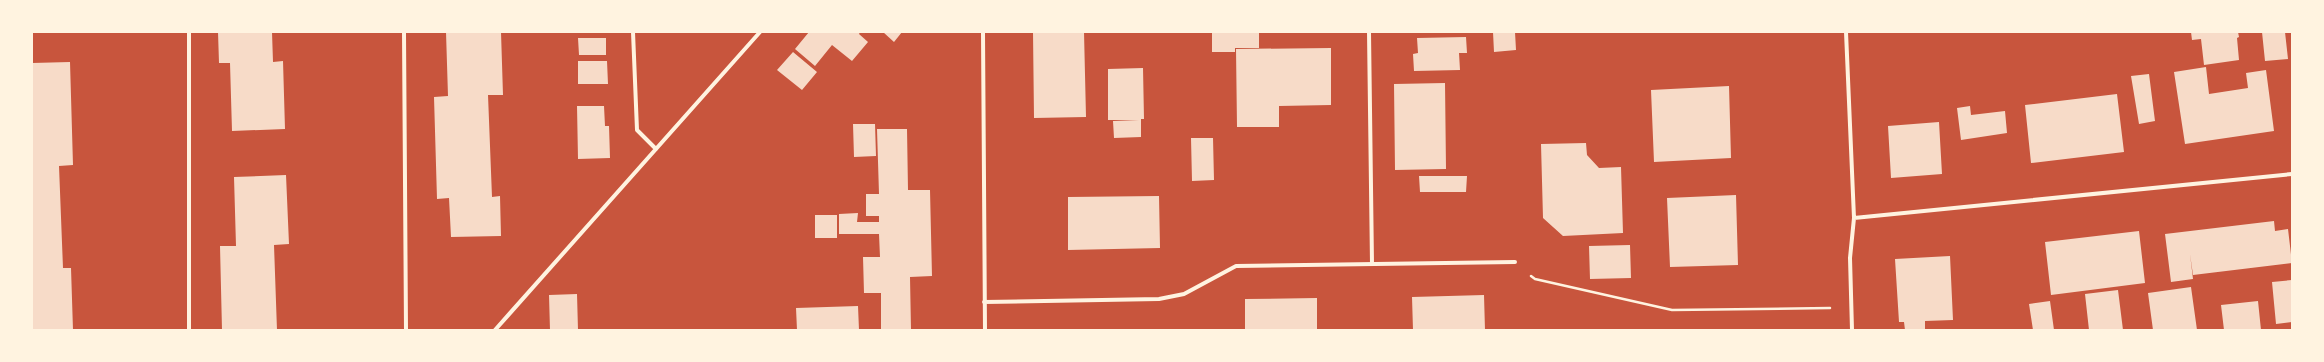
<svg xmlns="http://www.w3.org/2000/svg" width="2324" height="362" font-family="'Sofia Sans Condensed',sans-serif">
  <style>
    .building { fill: #f7dbc8 }
    .lines { fill: none; stroke-linecap: round; stroke-linejoin: round }
    .path { stroke: #fff3e0; stroke-width: 2.5 }
    .minor { stroke: #fff3e0; stroke-width: 4 }
  </style>
  <rect width="100%" height="100%" fill="#c8553d"/>
  <path class="building" d="M 218,32 L 272,32 L 273,62 L 283,61 L 285,129 L 232,131 L 230,63 L 219,63 Z
    M 446,32 L 501,32 L 503,95 L 488,95 L 492,197 L 500,196 L 501,236 L 451,237 L 449,198 L 437,199 L 434,97 L 448,96 Z
    M 809,32 L 860,32 L 859,34 L 868,42 L 852,61 L 832,45 L 815,66 L 795,49 Z
    M 883,32 L 902,32 L 894,42 Z
    M 1033,32 L 1084,32 L 1086,117 L 1034,118 Z
    M 1212,32 L 1259,32 L 1259,48 L 1235,48 L 1235,52 L 1212,52 Z
    M 1493,32 L 1515,32 L 1516,50 L 1494,52 Z
    M 2191,32 L 2238,32 L 2239,37 L 2237,38 L 2239,60 L 2204,65 L 2201,39 L 2192,40 Z
    M 2262,32 L 2285,32 L 2288,59 L 2265,61 Z
    M 1466,37 L 1467,53 L 1459,53 L 1460,70 L 1414,71 L 1413,54 L 1418,53 L 1417,38 Z
    M 578,38 L 606,38 L 606,55 L 579,55 Z
    M 1331,48 L 1331,105 L 1279,106 L 1279,127 L 1237,127 L 1236,49 Z
    M 793,52 L 817,72 L 802,90 L 777,70 Z
    M 578,61 L 607,61 L 608,84 L 578,84 Z
    M 70,62 L 73,165 L 59,166 L 63,268 L 71,268 L 73,330 L 32,330 L 32,63 Z
    M 2206,67 L 2209,94 L 2248,88 L 2246,73 L 2266,70 L 2274,131 L 2185,144 L 2174,72 Z
    M 1143,68 L 1144,119 L 1141,119 L 1141,137 L 1114,138 L 1113,121 L 1139,120 L 1108,120 L 1108,69 Z
    M 2149,74 L 2155,121 L 2139,124 L 2131,76 Z
    M 1445,83 L 1446,169 L 1395,170 L 1394,84 Z
    M 1729,86 L 1731,158 L 1654,162 L 1651,90 Z
    M 2117,94 L 2124,152 L 2031,163 L 2025,105 Z
    M 577,106 L 604,106 L 605,126 L 609,126 L 610,158 L 578,159 Z
    M 1970,106 L 1971,115 L 2005,111 L 2007,133 L 1961,140 L 1957,108 Z
    M 1939,122 L 1942,174 L 1891,178 L 1888,126 Z
    M 853,124 L 875,124 L 876,156 L 854,157 Z
    M 877,129 L 907,129 L 908,190 L 930,190 L 932,276 L 910,277 L 911,330 L 881,330 L 881,293 L 864,293 L 863,257 L 880,257 L 879,234 L 839,234 L 839,214 L 858,213 L 857,222 L 879,222 L 879,216 L 866,216 L 866,194 L 879,194 Z
    M 1191,138 L 1213,138 L 1214,180 L 1192,181 Z
    M 1586,143 L 1587,155 L 1599,168 L 1621,167 L 1623,233 L 1563,236 L 1543,218 L 1541,144 Z
    M 286,175 L 289,244 L 274,245 L 277,330 L 222,330 L 220,246 L 236,246 L 234,177 Z
    M 1419,176 L 1467,176 L 1466,192 L 1420,192 Z
    M 1736,195 L 1738,265 L 1670,267 L 1667,198 Z
    M 1159,196 L 1160,248 L 1068,250 L 1068,197 Z
    M 815,215 L 837,215 L 837,238 L 815,238 Z
    M 2274,221 L 2275,231 L 2288,229 L 2292,263 L 2193,275 L 2190,254 L 2193,279 L 2171,282 L 2165,234 Z
    M 2139,231 L 2145,283 L 2051,295 L 2045,242 Z
    M 1630,245 L 1631,278 L 1590,279 L 1589,246 Z
    M 1950,256 L 1953,320 L 1925,321 L 1925,330 L 1905,330 L 1904,322 L 1899,322 L 1895,259 Z
    M 2292,280 L 2292,322 L 2276,324 L 2272,282 Z
    M 2191,287 L 2197,330 L 2153,330 L 2148,293 Z
    M 2118,290 L 2123,330 L 2089,330 L 2085,294 Z
    M 577,294 L 578,330 L 550,330 L 549,295 Z
    M 1484,295 L 1485,330 L 1413,330 L 1412,297 Z
    M 1317,298 L 1317,330 L 1245,330 L 1245,299 Z
    M 2050,301 L 2054,330 L 2033,330 L 2029,304 Z
    M 2258,301 L 2261,330 L 2224,330 L 2221,305 Z
    M 858,306 L 859,330 L 797,330 L 796,308 Z"/>
  <g class="lines">
    <path class="path" d="M 1531,276 L 1535,279 L 1672,310 L 1830,308"/>
    <path class="minor" d="M 189,32 L 189,330
      M 404,32 L 406,330
      M 633,32 L 637,130 L 656,149
      M 983,32 L 985,330
      M 1369,32 L 1372,264
      M 1846,32 L 1854,218 L 1850,258 L 1852,330
      M 1854,218 L 2292,174
      M 984,302 L 1159,299 L 1184,294 L 1236,266 L 1515,262
      M 495,330 L 760,32"/>
  </g>
  <rect width="2324" height="362" fill="none" stroke="#fff3e0" stroke-width="66"/>
</svg>
